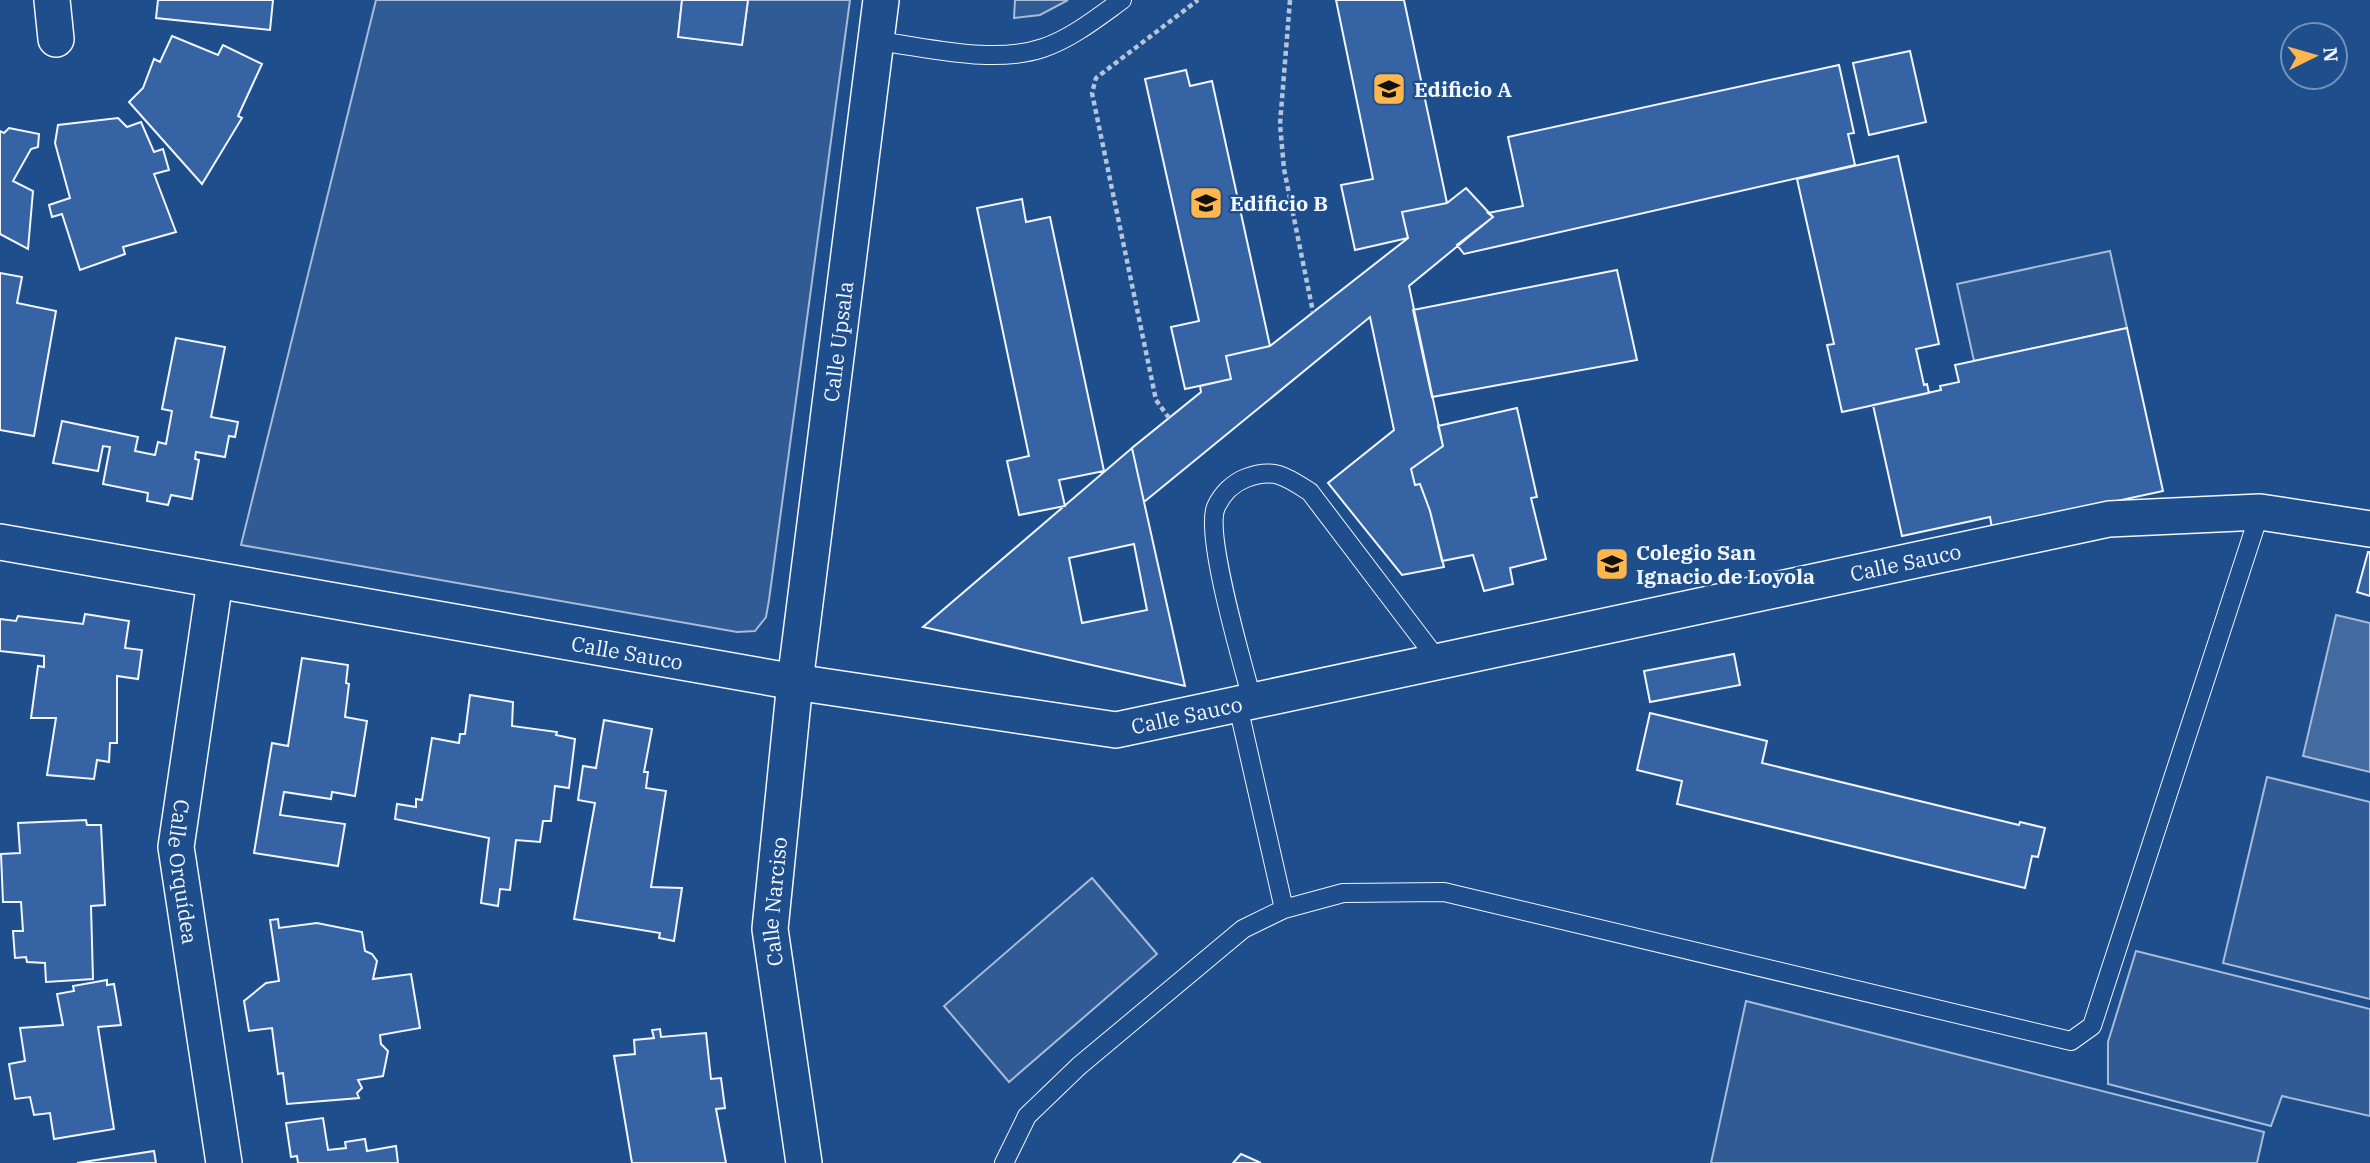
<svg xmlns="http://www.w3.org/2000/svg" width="2370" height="1163" font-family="'IBM Plex Serif',serif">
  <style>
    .built { fill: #305b95; stroke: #a8bbd7; stroke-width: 2 }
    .water { fill: #446ba0; stroke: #a8bbd7; stroke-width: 2 }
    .building { fill: #3563a3; stroke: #f2f6ff; stroke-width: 2; fill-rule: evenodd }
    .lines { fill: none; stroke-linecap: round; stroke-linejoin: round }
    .service-casing { stroke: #f2f6ff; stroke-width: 20 }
    .minor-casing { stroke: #f2f6ff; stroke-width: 38 }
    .path { stroke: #b3c4dc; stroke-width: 4.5; stroke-dasharray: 5 3.5; stroke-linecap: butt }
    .service { stroke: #1f4e8c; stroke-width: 18 }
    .minor { stroke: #1f4e8c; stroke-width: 35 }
    .labels { text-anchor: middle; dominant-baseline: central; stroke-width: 5; stroke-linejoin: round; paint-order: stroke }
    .poi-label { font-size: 21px; font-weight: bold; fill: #f2f6ff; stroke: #1f4e8c; text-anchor: start }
    .street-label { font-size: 21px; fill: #f2f6ff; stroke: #1f4e8c }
  </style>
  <rect width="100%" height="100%" fill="#1f4e8c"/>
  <path class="built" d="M 376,0 L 682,0 L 678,37 L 742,45 L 748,0 L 850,0 L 769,600 L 766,617 L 755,631 L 737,632 L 241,545 Z
    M 1015,0 L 1068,0 L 1040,15 L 1014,18 Z
    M 2110,251 L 2127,328 L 1974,361 L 1957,284 Z
    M 2267,777 L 2370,802 L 2370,999 L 2223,963 Z
    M 1092,878 L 1157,954 L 1009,1082 L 944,1006 Z
    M 2136,951 L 2370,1009 L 2370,1116 L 2282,1096 L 2271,1126 L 2108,1084 L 2108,1042 Z
    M 1746,1001 L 2264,1132 L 2257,1163 L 1711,1163 Z"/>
  <path class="water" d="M 2336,615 L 2370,623 L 2370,772 L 2303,756 Z"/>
  <path class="building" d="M 158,0 L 273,0 L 270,30 L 156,18 Z
    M 682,0 L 748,0 L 742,45 L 678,37 Z
    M 1336,0 L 1404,0 L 1447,203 L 1402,212 L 1408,238 L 1355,250 L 1341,185 L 1373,179 Z
    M 172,36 L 218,55 L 223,45 L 262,64 L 238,116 L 242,118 L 202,184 L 129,102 L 143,88 L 154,59 L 160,62 Z
    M 1910,51 L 1926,122 L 1869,135 L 1853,63 Z
    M 1839,65 L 1854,133 L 1848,134 L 1855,165 L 1464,254 L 1457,245 L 1493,217 L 1488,213 L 1523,206 L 1508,137 Z
    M 1186,70 L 1190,86 L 1212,81 L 1270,346 L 1226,356 L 1231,379 L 1185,389 L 1171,327 L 1199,321 L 1145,79 Z
    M 118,118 L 127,127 L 141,122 L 154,152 L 163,149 L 169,170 L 154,174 L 176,232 L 123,247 L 125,254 L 80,270 L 62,214 L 52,217 L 49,205 L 70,198 L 55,143 L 58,125 Z
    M 9,128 L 39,134 L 38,147 L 31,149 L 13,181 L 33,191 L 28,249 L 0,234 L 0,131 L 4,133 Z
    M 1898,156 L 1939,344 L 1916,349 L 1924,385 L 1927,384 L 1929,393 L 1842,412 L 1827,345 L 1834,344 L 1797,179 Z
    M 1466,188 L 1493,217 L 1409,286 L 1443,446 L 1411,469 L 1415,485 L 1420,484 L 1430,511 L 1444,567 L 1402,575 L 1328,483 L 1394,430 L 1370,317 L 1144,502 L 1132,448 L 1201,392 L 1200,386 L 1231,379 L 1226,356 L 1270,346 L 1408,238 L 1402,212 L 1447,203 Z
    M 1022,199 L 1026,222 L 1050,217 L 1104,471 L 1059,480 L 1065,506 L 1019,515 L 1007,461 L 1029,456 L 977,208 Z
    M 1617,270 L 1637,360 L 1432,397 L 1413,310 Z
    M 0,273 L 22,277 L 17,303 L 56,311 L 34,436 L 0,430 Z
    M 2127,328 L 2163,491 L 1992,528 L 1990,517 L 1902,536 L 1873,405 L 1941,390 L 1940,386 L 1959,382 L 1955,365 Z
    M 176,338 L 225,347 L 211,417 L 238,422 L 235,437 L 229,436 L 225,457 L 196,452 L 195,459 L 199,460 L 192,499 L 171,495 L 168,505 L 147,501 L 148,493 L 103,484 L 110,447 L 103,446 L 98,471 L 53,463 L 62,421 L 138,437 L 135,451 L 155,455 L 158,442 L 166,444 L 172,411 L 162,409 Z
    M 1517,408 L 1537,497 L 1531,498 L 1546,559 L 1510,568 L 1513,584 L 1484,591 L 1473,555 L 1442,561 L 1430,511 L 1420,484 L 1415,485 L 1411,469 L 1443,446 L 1438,426 Z
    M 1132,448 L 1185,686 L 923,627 ZM 1134,544 L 1147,610 L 1082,623 L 1069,558 Z
    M 2368,552 L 2370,552 L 2370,596 L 2357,592 Z
    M 85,614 L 129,621 L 125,648 L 142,650 L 138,679 L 117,676 L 117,743 L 110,743 L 109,762 L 97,760 L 94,779 L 47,775 L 56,718 L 31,718 L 38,666 L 44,667 L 44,656 L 0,651 L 0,619 L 16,621 L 18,616 L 83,624 Z
    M 1734,654 L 1740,685 L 1650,702 L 1644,671 Z
    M 302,658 L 348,665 L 346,683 L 349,684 L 345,717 L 367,721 L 355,796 L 332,792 L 331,799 L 284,792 L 280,815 L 345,824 L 338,866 L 254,853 L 272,743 L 288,746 Z
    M 470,695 L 513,702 L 512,726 L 557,732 L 556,735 L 575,739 L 569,788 L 555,786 L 551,821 L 543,821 L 540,842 L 516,840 L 510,890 L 500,889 L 498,906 L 481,903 L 489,838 L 395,819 L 397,804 L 416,807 L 416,799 L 422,800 L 432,738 L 459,743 L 460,734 L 465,734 Z
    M 1650,713 L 1767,741 L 1762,763 L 2019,825 L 2020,822 L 2045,828 L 2038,857 L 2032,856 L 2025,888 L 1677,804 L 1682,781 L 1637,770 Z
    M 604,720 L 652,729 L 644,772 L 648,772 L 646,788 L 666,791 L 651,887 L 682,888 L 674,941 L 659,938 L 660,933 L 574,919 L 595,803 L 578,800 L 583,766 L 596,768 Z
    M 86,820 L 87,825 L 101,825 L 105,905 L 91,906 L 93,979 L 46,982 L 45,963 L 27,962 L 26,957 L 15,958 L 13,931 L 23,931 L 21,902 L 3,902 L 1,854 L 20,853 L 18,823 Z
    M 278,919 L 279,928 L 317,923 L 362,932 L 365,951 L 372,954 L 377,961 L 373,979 L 411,974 L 420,1028 L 380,1035 L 381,1044 L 388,1051 L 383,1076 L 358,1080 L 362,1088 L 357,1093 L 359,1098 L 287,1104 L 283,1073 L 278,1074 L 272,1028 L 249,1031 L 244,1001 L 266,983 L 279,981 L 270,920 Z
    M 107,980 L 107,985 L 114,984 L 121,1025 L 98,1027 L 114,1129 L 54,1139 L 50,1113 L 34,1115 L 30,1097 L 15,1099 L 9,1064 L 25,1061 L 20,1028 L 63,1025 L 57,994 L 74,991 L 73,986 Z
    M 660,1029 L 661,1037 L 706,1033 L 711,1079 L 721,1078 L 725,1108 L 716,1109 L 726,1163 L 632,1163 L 614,1056 L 635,1054 L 634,1040 L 654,1038 L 652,1030 Z
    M 323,1118 L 328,1150 L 346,1148 L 345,1142 L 365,1139 L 367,1151 L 396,1146 L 398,1163 L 298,1163 L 297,1156 L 291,1157 L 286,1123 Z
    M 154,1151 L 156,1163 L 77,1163 Z
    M 1241,1154 L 1261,1163 L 1233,1163 Z"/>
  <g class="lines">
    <defs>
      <path id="service" d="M 876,41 C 928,47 992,65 1043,48 C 1072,38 1097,18 1122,0
        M 1253,703 C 1244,668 1204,535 1216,507 C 1222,494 1233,483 1246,478 C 1274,467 1287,477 1310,492 L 1440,663
        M 1238,706 L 1284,909
        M 1004,1163 L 1027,1116 L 1079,1066 L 1243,929 L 1284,909 L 1343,893 L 1444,892 L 2071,1041 L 2092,1026 L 2260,512"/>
      <g id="minor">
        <path d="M 52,0 L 56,39"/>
        <path id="s1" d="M 0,542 L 795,682 L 1116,730 L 2109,519 L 2260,512 L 2370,529"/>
        <path id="s2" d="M 215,581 L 176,847 L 224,1163"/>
        <path id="s3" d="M 804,1163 L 770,929 L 795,682 L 881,0"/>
      </g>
    </defs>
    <use href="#service" class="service-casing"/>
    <use href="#minor" class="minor-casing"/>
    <path class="path" d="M 1290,0 L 1280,124 L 1284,169 L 1313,312
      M 1169,418 L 1156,400 L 1092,93 L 1096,78 L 1198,0"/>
    <use href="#service" class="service"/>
    <use href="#minor" class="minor"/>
  </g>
  <defs>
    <symbol id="school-square" viewBox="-11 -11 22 22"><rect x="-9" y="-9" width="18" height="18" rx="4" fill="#ffb74d" stroke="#1f4e8c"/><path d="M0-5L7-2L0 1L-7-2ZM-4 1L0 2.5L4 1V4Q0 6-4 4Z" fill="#111"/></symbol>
  </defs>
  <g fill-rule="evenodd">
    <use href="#school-square" x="1370" y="70" width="38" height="38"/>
    <use href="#school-square" x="1187" y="184" width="38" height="38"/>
    <use href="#school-square" x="1593" y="545" width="38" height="38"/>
  </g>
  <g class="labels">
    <g class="poi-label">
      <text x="1414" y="89">Edificio A</text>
      <text x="1230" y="203">Edificio B</text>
      <text x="1636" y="552">Colegio San<tspan x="1636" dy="24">Ignacio de Loyola</tspan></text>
    </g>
    <g class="street-label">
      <text stroke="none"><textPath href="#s3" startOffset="828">Calle Upsala</textPath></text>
      <text stroke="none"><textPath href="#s1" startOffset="1939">Calle Sauco</textPath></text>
      <text stroke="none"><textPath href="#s1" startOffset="637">Calle Sauco</textPath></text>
      <text stroke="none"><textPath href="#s1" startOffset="1204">Calle Sauco</textPath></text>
      <text stroke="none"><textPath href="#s2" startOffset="294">Calle Orquídea</textPath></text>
      <text stroke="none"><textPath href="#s3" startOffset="264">Calle Narciso</textPath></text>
    </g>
  </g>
  <g transform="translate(2314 56) rotate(85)"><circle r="33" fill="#1f4e8c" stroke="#7391ba" stroke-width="2"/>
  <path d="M0-5L12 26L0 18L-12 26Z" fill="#ffb74d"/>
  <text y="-10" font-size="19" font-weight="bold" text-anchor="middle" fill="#f2f6ff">N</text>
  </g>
</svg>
